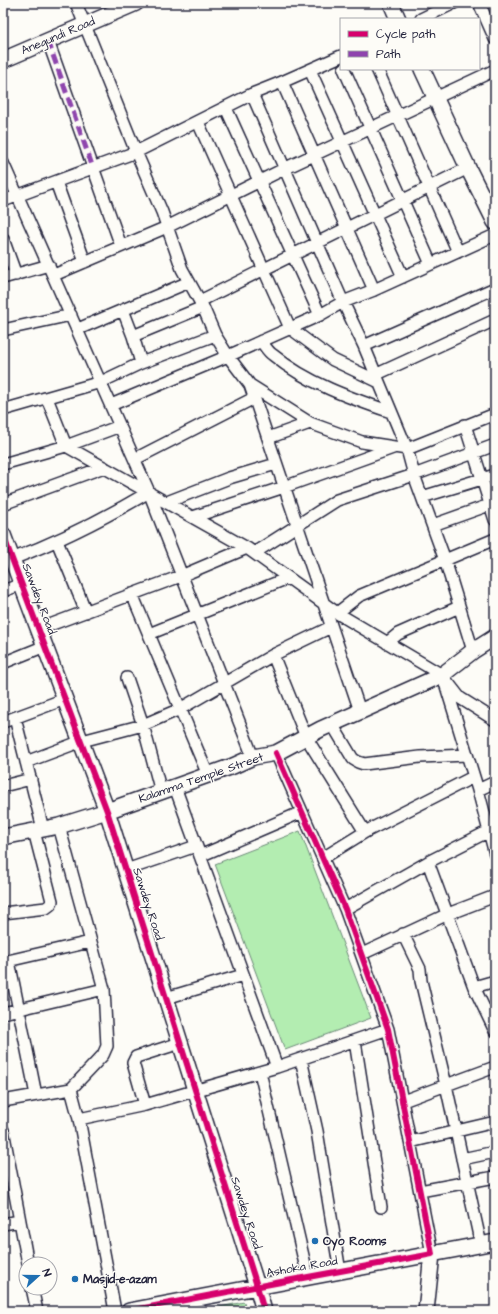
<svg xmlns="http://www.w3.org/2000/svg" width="498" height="1314" font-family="'Architects Daughter',sans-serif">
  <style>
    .green { fill: #b3edb1; stroke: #6a8876 }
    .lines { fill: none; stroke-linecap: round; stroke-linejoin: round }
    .street-casing { stroke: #22223b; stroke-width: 14 }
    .secondary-casing { stroke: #22223b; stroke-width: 18 }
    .street { stroke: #fdfcf7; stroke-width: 11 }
    .secondary { stroke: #fdfcf7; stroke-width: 15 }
    .quiet { stroke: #8e44ad; stroke-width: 5; stroke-dasharray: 10 5; stroke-linecap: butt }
    .cycleway-casing { stroke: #fdfcf7; stroke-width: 8 }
    .cycleway { stroke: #d6006c; stroke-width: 6 }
    .poi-dot { fill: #1f6fb2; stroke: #fdfcf7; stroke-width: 1.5 }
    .labels { text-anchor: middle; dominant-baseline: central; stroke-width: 3; stroke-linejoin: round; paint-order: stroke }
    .street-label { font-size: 12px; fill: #22223b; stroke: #fdfcf7 }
    .poi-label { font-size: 12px; font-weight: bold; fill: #22223b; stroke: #fdfcf7; text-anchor: start }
  </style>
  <rect width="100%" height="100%" fill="#fdfcf7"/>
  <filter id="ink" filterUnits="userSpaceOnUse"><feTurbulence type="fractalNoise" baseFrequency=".025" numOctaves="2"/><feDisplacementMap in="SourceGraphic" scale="8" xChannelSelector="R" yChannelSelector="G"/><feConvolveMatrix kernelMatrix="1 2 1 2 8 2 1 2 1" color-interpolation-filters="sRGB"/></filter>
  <g filter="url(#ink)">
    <path class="green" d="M 300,831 L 371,1018 L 285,1050 L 215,864 Z
      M 244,1302 L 247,1311 L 200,1311 Z"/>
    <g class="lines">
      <defs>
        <path id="street" d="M 76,3 L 136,152 L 162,212 L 182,269 L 203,307 L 215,335 L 228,356 L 250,385 L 310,423 L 362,442 L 407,449 L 495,414
          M 479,3 L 495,39
          M 421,19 L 454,3
          M 48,41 L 121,246
          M 344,69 L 431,264
          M 377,69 L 458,252
          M 310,70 L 403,277
          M 282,82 L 374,290
          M 252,94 L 343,302 L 364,346 L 407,449 L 414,475 L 445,560 L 473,651
          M 226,108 L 320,315
          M 198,122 L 290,328 L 333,360 L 377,381
          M 3,163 L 149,492 L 253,757
          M 56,182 L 85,262
          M 3,201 L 136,152 L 252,94 L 282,82 L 341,56
          M 3,239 L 16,275
          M 54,275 L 167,227 L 286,168 L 495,70
          M 3,278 L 49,265
          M 200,301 L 468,168
          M 123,310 L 133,336 L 141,363
          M 78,329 L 189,282
          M 3,330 L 71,315
          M 133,336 L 203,307
          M 261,341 C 265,346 268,352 273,355 C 307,383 350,398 391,412
          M 364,346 L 495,288
          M 375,375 L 495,320
          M 250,385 L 360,711
          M 47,398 L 66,446 L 247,548 L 337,613 L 442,675 L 460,698 L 495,720
          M 111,405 L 228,356 L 320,315 L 343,302 L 374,290 L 495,235
          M 3,410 L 101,382 L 141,363 L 215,335
          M 465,425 L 495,520
          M 268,438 L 310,423
          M 135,459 L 254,398
          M 3,464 L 66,446 L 120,426
          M 422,497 L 495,475
          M 167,502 L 229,478 L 276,464
          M 3,504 L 104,467
          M 193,517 L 284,487 L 393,448
          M 433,525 L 495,503
          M 57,541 L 86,612
          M 254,553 L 337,500 L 414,475 L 495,445
          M 12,559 C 60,541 105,518 149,492
          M 3,591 L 22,584
          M 132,594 L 208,775
          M 337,613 L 359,596 L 495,539
          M 39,629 L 181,576 L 247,548
          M 149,634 L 288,578
          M 387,643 L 398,634 L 459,607
          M 273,655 L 306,737 L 365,832
          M 3,663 L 45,646
          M 127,678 L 143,725 L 161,792
          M 445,683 L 478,790 L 495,854
          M 15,718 L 43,829
          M 3,722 L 65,699
          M 332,724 L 353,759 L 358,762 L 364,764 L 420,757 L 467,755
          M 276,753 L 345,909 L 388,1029 L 432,1254
          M 26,762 L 82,741 L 143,725 L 180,709 L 273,655 L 331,627
          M 3,786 L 31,779
          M 175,787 L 277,1067
          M 478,790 L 495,782
          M 200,856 L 302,812
          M 323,858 L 365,832 L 473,777
          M 428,862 L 474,987 L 495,1031
          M 126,870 L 196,846
          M 345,909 L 428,862 L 489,831
          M 3,913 L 46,908 L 50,905 L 52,901 L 34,831
          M 403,934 L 420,969 L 421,981 L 446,1085 L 481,1245
          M 362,954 L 448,914 L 495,896
          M 9,961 L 36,1095
          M 3,962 L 90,942
          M 474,987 L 495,981
          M 166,998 L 243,975
          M 3,1013 L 104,989
          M 355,1041 L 381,1207
          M 301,1059 L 317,1131 L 340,1272
          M 260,1072 L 308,1277
          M 71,1089 L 79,1119 L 115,1311
          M 3,1101 L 71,1089 L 103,1055 L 107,1046 L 104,989 L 59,826
          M 403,1101 L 495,1067
          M 145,1105 L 133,1063 L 136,1057 L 180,1043
          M 79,1119 L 145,1105 L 277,1067 L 388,1029
          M 3,1130 L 28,1264
          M 410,1142 L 495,1122
          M 462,1159 L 495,1152
          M 420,1191 L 495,1177
          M 3,1224 L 20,1221
          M 32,1288 L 37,1311"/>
        <path id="secondary" d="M 391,3 L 398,19
          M 3,60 L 136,3
          M 422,69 L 468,168 L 495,222
          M 3,535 L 107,811 L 257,1286 L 264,1311
          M 3,837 L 59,826 L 107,811 L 233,766 L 253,757 L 276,753 L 321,729 L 442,675 L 473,651 L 495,637
          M 129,1311 C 251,1287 373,1266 495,1242
          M 426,1311 L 432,1254"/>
      </defs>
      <use href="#street" class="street-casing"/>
      <use href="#secondary" class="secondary-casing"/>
      <use href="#street" class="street"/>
      <use href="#secondary" class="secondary"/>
      <path class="quiet" d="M 48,41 L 93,168"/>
      <defs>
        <path id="cycleway" d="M 3,535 L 107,811 L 257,1286 L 264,1311
          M 129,1311 C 230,1291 331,1273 432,1254 L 388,1029 L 345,909 L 276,753"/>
      </defs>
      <use href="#cycleway" class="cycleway-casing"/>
      <use href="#cycleway" class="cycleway"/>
    </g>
  </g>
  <g class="poi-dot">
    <circle cx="315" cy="1241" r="4"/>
    <circle cx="75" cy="1279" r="4"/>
  </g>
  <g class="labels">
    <g class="street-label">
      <text transform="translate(58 36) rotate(-23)">Anegundi Road</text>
      <text transform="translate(39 599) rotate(69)">Sawdey Road</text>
      <text transform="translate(201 778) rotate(-19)">Kalamma Temple Street</text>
      <text transform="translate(148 904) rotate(72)">Sawdey Road</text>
      <text transform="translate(246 1213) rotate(72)">Sawdey Road</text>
      <text transform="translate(302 1267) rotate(-10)">Ashoka Road</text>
    </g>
    <g class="poi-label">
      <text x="323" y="1241">Oyo Rooms</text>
      <text x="83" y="1279">Masjid-e-azam</text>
    </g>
  </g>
  <rect width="498" height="1314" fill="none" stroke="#fdfcf7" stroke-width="16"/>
  <rect x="8" y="8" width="482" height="1298" fill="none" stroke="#22223b" stroke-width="1.5" filter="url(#ink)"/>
  <rect x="340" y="18" width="140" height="52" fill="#fdfcf7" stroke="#a5a5ac"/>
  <rect x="348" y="31" width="20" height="6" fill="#d6006c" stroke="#a5a5ac"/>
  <text x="376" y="38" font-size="12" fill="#22223b">Cycle path</text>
  <rect x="348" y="51" width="20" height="6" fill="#8e44ad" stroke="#a5a5ac"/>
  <text x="376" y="58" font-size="12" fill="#22223b">Path</text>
  <g transform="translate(38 1276) rotate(69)"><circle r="19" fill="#fdfcf7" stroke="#a5a5ac"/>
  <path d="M0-3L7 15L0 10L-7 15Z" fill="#1f6fb2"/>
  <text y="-6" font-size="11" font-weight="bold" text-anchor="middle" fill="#22223b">N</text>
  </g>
</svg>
